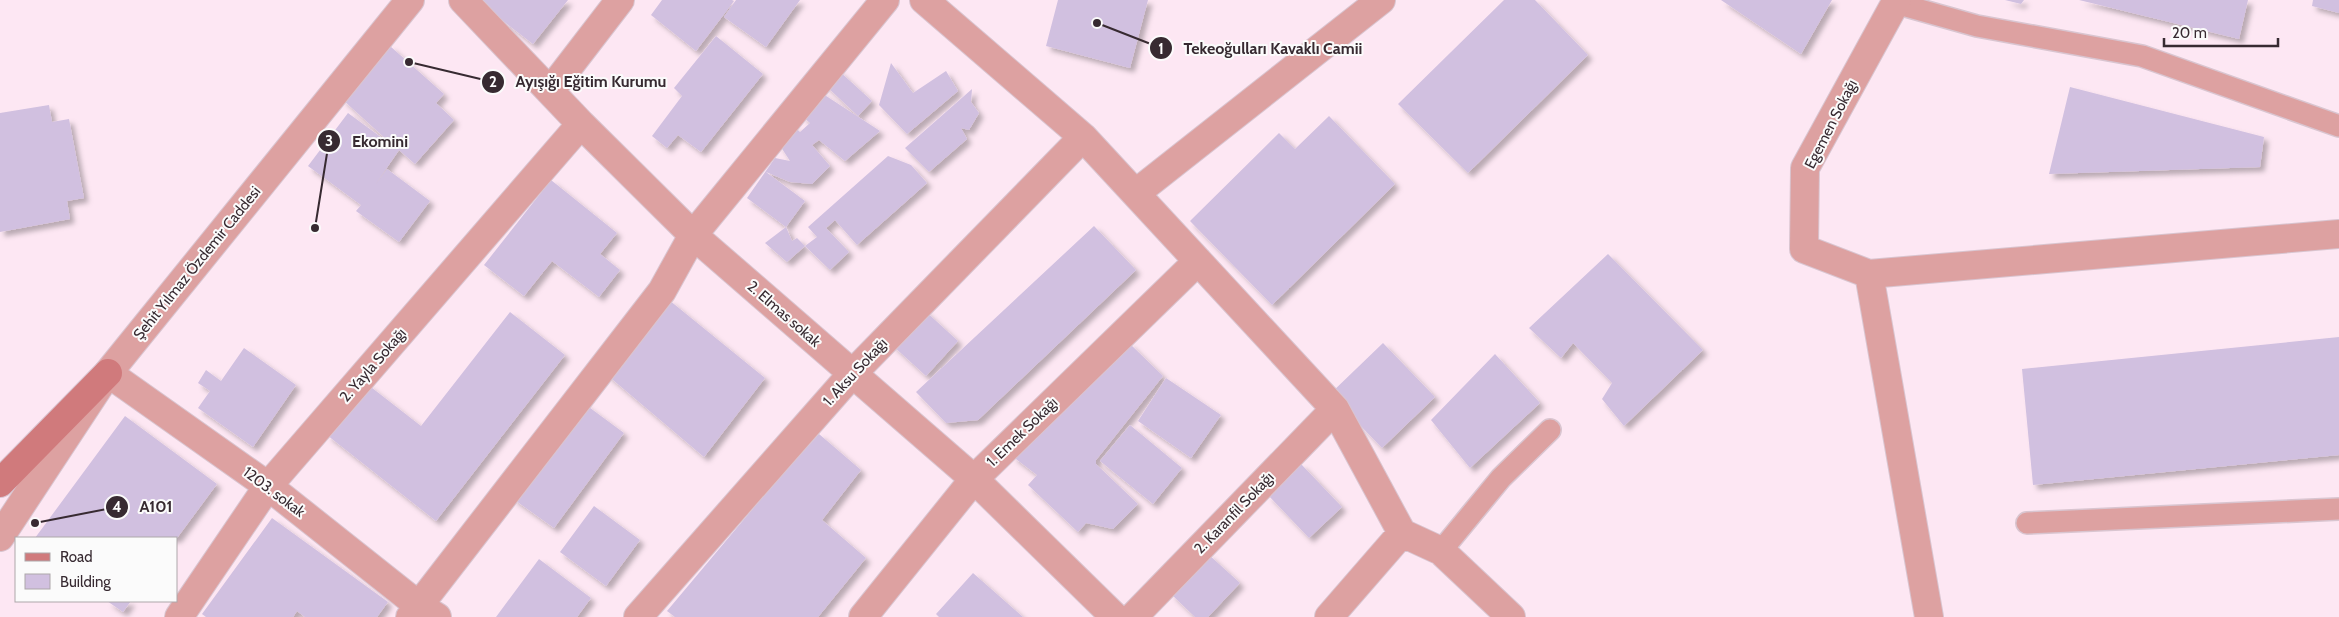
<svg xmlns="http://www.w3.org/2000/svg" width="2339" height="617" font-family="Cabin,sans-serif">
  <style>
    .building { fill: #d1c0e0; filter: url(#shadow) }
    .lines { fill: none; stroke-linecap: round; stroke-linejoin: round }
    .lane-casing { stroke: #d9c5d0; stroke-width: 24 }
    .street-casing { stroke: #d9c5d0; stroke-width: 30 }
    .secondary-casing { stroke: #d9c5d0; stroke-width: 30 }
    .lane { stroke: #dda1a1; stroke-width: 21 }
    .street { stroke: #dda1a1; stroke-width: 28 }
    .secondary { stroke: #d07a7c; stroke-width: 28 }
    .labels { text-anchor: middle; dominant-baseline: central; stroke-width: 4; stroke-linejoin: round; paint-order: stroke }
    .street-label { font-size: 15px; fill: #372a31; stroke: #fbfbfb }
    .leader { fill: none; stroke: #372a31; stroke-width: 2 }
    .callout-dot { fill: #372a31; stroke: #fbfbfb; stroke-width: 2 }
    .mark-label { font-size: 15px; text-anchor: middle; font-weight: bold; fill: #fff }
    .callout-label { font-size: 16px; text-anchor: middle; font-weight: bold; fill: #372a31; stroke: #fbfbfb; stroke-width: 4; stroke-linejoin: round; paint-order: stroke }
  </style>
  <defs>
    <filter id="shadow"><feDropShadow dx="4.5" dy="4.5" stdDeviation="2.5" flood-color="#0004"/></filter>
  </defs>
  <rect width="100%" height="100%" fill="#fde7f3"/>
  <path class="building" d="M 476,0 L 568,0 L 533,44 Z
    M 662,0 L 732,0 L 734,1 L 696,51 L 651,15 Z
    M 736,0 L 800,0 L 766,47 L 724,17 Z
    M 1058,0 L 1148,0 L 1130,68 L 1046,46 Z
    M 1504,0 L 1535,0 L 1588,55 L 1468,173 L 1398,104 Z
    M 1721,0 L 1832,0 L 1801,54 Z
    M 2005,0 L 2024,0 L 2021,4 Z
    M 2079,0 L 2248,0 L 2239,39 Z
    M 2313,0 L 2339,0 L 2339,13 L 2312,6 Z
    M 716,36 L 763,74 L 701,152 L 678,135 L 667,148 L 652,136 L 682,96 L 674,88 Z
    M 390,46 L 444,94 L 436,103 L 454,120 L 415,164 L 399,150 L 375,185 L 387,169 L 430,201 L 399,242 L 356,211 L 361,205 L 308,166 L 348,113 L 397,149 L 342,99 Z
    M 891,63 L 913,93 L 946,71 L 958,91 L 907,134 L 879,105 Z
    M 838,70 L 872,101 L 858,116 L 824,84 Z
    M 2070,87 L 2264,137 L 2260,167 L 2049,174 Z
    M 972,89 L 971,102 L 979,113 L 969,130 L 961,128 L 967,139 L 929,172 L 905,148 Z
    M 820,92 L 880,131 L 845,161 L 819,140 L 812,145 L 830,166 L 812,184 L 790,182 L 766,172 L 805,201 L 786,227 L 792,241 L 797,238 L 805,246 L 787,262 L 765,243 L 786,227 L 747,198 L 775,158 L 790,161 L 779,144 L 795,127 L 800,132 L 810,123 L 802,116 Z
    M 49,105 L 52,122 L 69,119 L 84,198 L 67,201 L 70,219 L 0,232 L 0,113 Z
    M 1329,116 L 1395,184 L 1272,305 L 1190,221 L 1279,133 L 1295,149 Z
    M 888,156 L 911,165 L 927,183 L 857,245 L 835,220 L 826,228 L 849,252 L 830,270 L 805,246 L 817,237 L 808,227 Z
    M 551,180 L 617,233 L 600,254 L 620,270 L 599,297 L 552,261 L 524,296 L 484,265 Z
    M 1094,226 L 1136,270 L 978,420 L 946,423 L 916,392 Z
    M 1608,254 L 1703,350 L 1624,426 L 1602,399 L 1612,383 L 1573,343 L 1561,358 L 1529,328 Z
    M 669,300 L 765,378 L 704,457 L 606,374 Z
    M 923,309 L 958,341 L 926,376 L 891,344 Z
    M 510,312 L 565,355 L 436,521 L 327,435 L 367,384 L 421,426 Z
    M 2339,337 L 2339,455 L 2033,485 L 2022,369 Z
    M 1129,343 L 1163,376 L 1096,460 L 1096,464 L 1138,504 L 1113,529 L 1086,523 L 1078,532 L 1028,485 L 1037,475 L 1012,456 Z
    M 1383,343 L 1435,397 L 1382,448 L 1330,394 Z
    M 244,348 L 296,385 L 253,447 L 198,408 L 210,391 L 198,383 L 206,370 L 221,381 Z
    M 1495,354 L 1540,403 L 1470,468 L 1431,420 Z
    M 1166,378 L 1221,415 L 1191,458 L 1138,421 Z
    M 582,402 L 624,433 L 554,528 L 512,498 Z
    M 125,416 L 217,484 L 177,538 L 35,538 Z
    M 1130,425 L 1182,468 L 1153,504 L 1100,461 Z
    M 819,434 L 861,470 L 822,520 L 866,558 L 818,617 L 675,617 L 667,611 L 777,480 Z
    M 1301,464 L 1342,507 L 1309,538 L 1268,495 Z
    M 594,506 L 640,540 L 606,586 L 560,552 Z
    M 272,518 L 388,602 L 377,617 L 305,617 L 297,611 L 293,617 L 206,617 L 202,614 Z
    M 1208,554 L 1240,583 L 1208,617 L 1195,617 L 1171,594 Z
    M 539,559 L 591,598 L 577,617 L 496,617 Z
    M 973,573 L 1023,617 L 939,617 L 936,614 Z
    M 107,601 L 131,601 L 123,612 Z"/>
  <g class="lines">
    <defs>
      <path id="lane" d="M 1895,3 L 1977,26 L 2142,56 L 2339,126
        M 2027,523 L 2339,509
        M 1441,551 L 1501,478 L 1550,430"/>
      <path id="street" d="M 463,0 L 581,124 L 693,235 L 974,479 L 1115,617
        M 924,0 L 1083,137 L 1335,409 L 1402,533 L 1441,551 L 1511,617
        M 550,91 L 620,0
        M 1136,193 L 1381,0
        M 1869,274 L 1804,249 L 1805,168 L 1897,0
        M 108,373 L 268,486 L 418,605 L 437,617
        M 0,537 L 108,373 L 410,0
        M 179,617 L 268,486 L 581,124
        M 410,617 L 662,291 L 693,235 L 885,0
        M 638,617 L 852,374 L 1083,137
        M 863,617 L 974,479 L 1198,261
        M 1133,617 L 1335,409
        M 1329,617 L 1402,533
        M 1929,617 L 1869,274 L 2339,234"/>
      <path id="secondary" d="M 0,483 L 108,373"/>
    </defs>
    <use href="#lane" class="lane-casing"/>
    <use href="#street" class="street-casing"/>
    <use href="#secondary" class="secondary-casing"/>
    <use href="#lane" class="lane"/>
    <use href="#street" class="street"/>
    <use href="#secondary" class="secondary"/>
  </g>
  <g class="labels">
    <g class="street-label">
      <text transform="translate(1831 124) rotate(-63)">Egemen Sokağı</text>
      <text transform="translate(197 263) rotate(-51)">Şehit Yılmaz Özdemir Caddesi</text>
      <text transform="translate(784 314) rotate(41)">2. Elmas sokak</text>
      <text transform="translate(373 365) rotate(-49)">2. Yayla Sokağı</text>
      <text transform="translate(855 372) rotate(-47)">1. Aksu Sokağı</text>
      <text transform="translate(1022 432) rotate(-44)">1. Emek Sokağı</text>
      <text transform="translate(274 492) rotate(37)">1203. sokak</text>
      <text transform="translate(1234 513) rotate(-46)">2. Karanfil Sokağı</text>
    </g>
  </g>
  <path class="leader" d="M1097 23L1161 48M409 62L493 82M315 228L329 141M35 523L117 507"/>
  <g class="callout-dot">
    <circle cx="1097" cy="23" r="5"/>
    <circle cx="409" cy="62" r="5"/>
    <circle cx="315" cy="228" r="5"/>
    <circle cx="35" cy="523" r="5"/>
    <circle cx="1161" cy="48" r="12"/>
    <circle cx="493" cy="82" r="12"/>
    <circle cx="329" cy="141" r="12"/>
    <circle cx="117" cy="507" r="12"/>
  </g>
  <g class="mark-label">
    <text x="1161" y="54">1</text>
    <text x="493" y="87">2</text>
    <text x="329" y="146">3</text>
    <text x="117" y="512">4</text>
  </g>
  <g class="callout-label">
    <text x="1273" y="54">Tekeoğulları Kavaklı Camii</text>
    <text x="591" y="87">Ayışığı Eğitim Kurumu</text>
    <text x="380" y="147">Ekomini</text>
    <text x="156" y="512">A101</text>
  </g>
  <rect x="15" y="537" width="162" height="65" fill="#fbfbfb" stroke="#ada7aa"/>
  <rect x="25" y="553" width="25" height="8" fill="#d07a7c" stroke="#ada7aa"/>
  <text x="60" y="562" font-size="15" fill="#372a31">Road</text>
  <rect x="25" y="574" width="25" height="15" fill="#d1c0e0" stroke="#ada7aa"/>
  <text x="60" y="587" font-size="15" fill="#372a31">Building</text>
  <path d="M2164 38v8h114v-8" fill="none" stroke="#372a31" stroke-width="2.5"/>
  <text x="2172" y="38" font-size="15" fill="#372a31" stroke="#fbfbfb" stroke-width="4" paint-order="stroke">20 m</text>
</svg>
